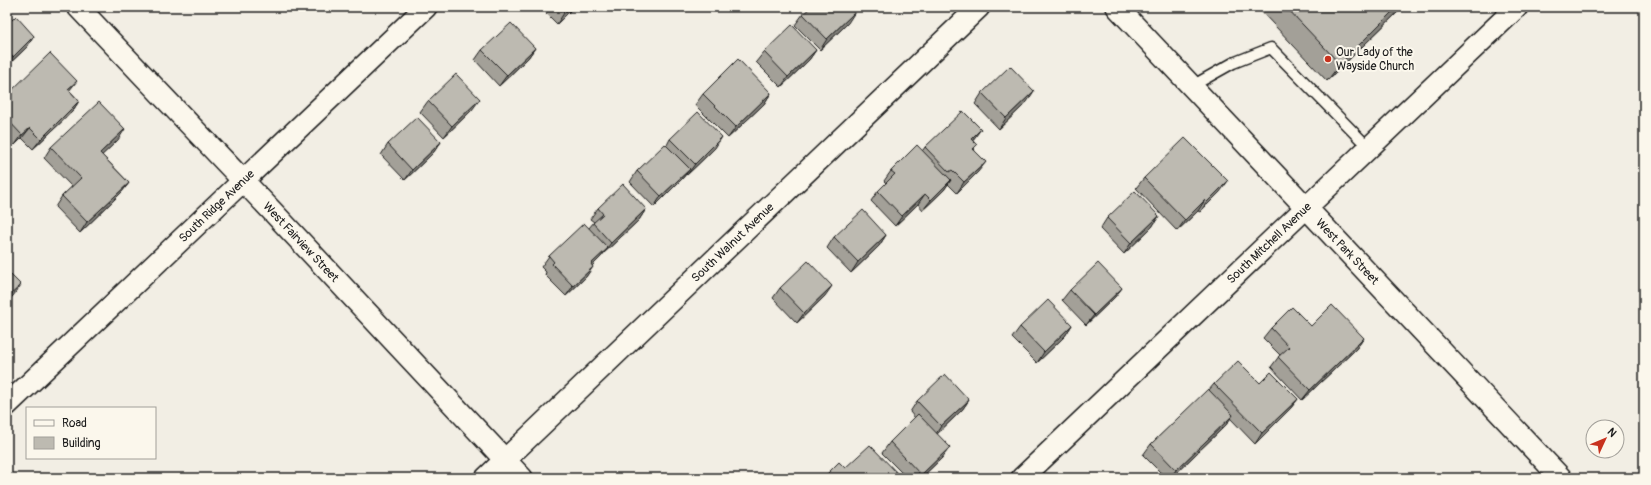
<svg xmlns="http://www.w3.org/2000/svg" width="1651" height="485" font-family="Pangolin,sans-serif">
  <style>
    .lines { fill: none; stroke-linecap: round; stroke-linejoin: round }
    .lane-casing { stroke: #1c1c1c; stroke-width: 13 }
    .street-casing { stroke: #1c1c1c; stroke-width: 24 }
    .lane { stroke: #fbf7ec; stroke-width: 10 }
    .street { stroke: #fbf7ec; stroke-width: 21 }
    .wall { fill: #a3a098; stroke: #1c1c1c }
    .shaded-wall { fill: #84827c; stroke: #1c1c1c }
    .building { fill: #bdbab1; stroke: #1c1c1c }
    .poi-dot { fill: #c8321e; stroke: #fbf7ec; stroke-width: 1.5 }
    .labels { text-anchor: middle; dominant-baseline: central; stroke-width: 4; stroke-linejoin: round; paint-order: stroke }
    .poi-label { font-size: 12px; fill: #1c1c1c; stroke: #fbf7ec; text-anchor: start }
    .street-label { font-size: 12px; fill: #1c1c1c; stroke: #fbf7ec }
  </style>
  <rect width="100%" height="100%" fill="#f2eee4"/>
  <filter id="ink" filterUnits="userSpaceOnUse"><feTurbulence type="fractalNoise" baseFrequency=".025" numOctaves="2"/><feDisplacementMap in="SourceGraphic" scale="8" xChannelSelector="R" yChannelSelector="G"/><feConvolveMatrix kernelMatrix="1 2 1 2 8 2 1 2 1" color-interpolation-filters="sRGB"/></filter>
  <g filter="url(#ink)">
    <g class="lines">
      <defs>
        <path id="lane" d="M 1192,86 L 1233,63 L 1271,48 L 1368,147"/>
        <g id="street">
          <path id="s1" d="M 78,7 L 272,211 L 522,478"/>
          <path id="s2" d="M 1117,7 L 1561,478"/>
          <path id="s3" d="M 7,405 L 426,7"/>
          <path id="s4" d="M 486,478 L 979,7"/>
          <path id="s5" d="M 1022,478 L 1517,7"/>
        </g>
      </defs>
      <use href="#lane" class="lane-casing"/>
      <use href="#street" class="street-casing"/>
      <use href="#lane" class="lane"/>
      <use href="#street" class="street"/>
    </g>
    <path class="wall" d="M 540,7 L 574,7 L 557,24 Z
      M 1257,7 L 1403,7 L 1327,81 Z
      M 803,14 L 848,23 L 820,50 L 795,25 Z
      M 7,15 L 12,20 L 34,36 L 27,47 L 7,66 Z
      M 535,48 L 528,58 L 499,86 L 475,60 L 482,50 Z
      M 816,50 L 809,60 L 781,87 L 756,62 L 764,52 Z
      M 70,91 L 79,101 L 72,112 L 33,149 L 22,138 L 15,145 L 7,137 L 7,95 Z
      M 771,93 L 764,104 L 728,138 L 695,105 L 703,94 Z
      M 982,93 L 1027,102 L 999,129 L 975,104 Z
      M 428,101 L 472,110 L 444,137 L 420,112 Z
      M 670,139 L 715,148 L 687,175 L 686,174 L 682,179 L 654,207 L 630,182 L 637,171 L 667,145 Z
      M 118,140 L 102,155 L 129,183 L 121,193 L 80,233 L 55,207 L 62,196 L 72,187 L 44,158 L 51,147 Z
      M 973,140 L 978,172 L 957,193 L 948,184 L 944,190 L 923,210 L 918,204 L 895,226 L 871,201 L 878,191 L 886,183 L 884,181 L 891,171 L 923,150 L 925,147 Z
      M 441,142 L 433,153 L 405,180 L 381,155 L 388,144 Z
      M 1144,178 L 1220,192 L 1200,212 L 1198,211 L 1177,231 L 1136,188 Z
      M 598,208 L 646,209 L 639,220 L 604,253 L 600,258 L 592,266 L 586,277 L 566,296 L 545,275 L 546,272 L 541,267 L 549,256 L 589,228 L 594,222 L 590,219 Z
      M 1159,216 L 1152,227 L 1124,254 L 1100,229 L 1107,218 Z
      M 886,235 L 879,246 L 851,273 L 827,248 L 834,237 Z
      M 780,288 L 825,296 L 797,323 L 773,298 Z
      M 1122,288 L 1114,298 L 1086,325 L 1062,300 L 1070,290 Z
      M 1072,325 L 1065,336 L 1037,363 L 1012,338 L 1020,327 Z
      M 1311,326 L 1364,338 L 1356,349 L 1302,400 L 1271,367 L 1280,355 L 1263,338 L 1271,328 Z
      M 1260,383 L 1298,399 L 1290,409 L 1255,444 L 1230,418 L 1226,425 L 1171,478 L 1166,478 L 1143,455 L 1151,444 L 1209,390 L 1214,384 Z
      M 969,400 L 962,410 L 937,434 L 942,458 L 921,478 L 907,478 L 882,453 L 890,442 L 915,418 L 910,412 L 917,401 Z
      M 845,468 L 902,478 L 824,478 L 827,474 Z"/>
    <path class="shaded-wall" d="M 571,7 L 574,7 L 557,24 L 564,13 Z
      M 1397,7 L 1403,7 L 1327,81 L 1340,64 Z
      M 855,12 L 848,23 L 820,50 L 827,39 Z
      M 34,36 L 27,47 L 7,66 L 13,57 Z
      M 535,48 L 528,58 L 499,86 L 507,75 Z
      M 816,50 L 809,60 L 781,87 L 788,77 Z
      M 77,81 L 69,91 L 68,89 Z
      M 1034,91 L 1027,102 L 999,129 L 1006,118 Z
      M 771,93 L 764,104 L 728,138 L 736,127 Z
      M 480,99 L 472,110 L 444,137 L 452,126 Z
      M 79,101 L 72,112 L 33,149 L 41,139 Z
      M 30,128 L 22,138 L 15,145 L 22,135 Z
      M 125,129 L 118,140 L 93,164 L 100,153 Z
      M 981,129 L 973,140 L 964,149 L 971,139 Z
      M 722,137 L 715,148 L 687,175 L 695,164 Z
      M 441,142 L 433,153 L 405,180 L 412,170 Z
      M 986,162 L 978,172 L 957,193 L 964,182 Z
      M 690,169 L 682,179 L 654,207 L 661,196 Z
      M 951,180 L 944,190 L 923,210 L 931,200 Z
      M 1228,181 L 1220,192 L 1200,212 L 1207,202 Z
      M 129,183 L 121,193 L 80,233 L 87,222 Z
      M 925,194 L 918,204 L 895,226 L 902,216 Z
      M 1205,200 L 1198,211 L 1177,231 L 1185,220 Z
      M 646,209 L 639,220 L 604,253 L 600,258 L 583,275 L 591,264 L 607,248 L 611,243 Z
      M 1159,216 L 1152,227 L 1124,254 L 1131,243 Z
      M 886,235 L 879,246 L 851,273 L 858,262 Z
      M 593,267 L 586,277 L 566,296 L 573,286 Z
      M 21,285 L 13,296 L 7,302 L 7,298 Z
      M 832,286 L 825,296 L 797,323 L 804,313 Z
      M 1122,288 L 1114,298 L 1086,325 L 1094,315 Z
      M 1072,325 L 1065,336 L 1037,363 L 1044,352 Z
      M 1364,338 L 1356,349 L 1302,400 L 1310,390 Z
      M 1298,399 L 1290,409 L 1255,444 L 1262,433 Z
      M 969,400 L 962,410 L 934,437 L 941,426 Z
      M 1233,415 L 1226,425 L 1171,478 L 1170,478 L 1176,470 Z
      M 950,447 L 942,458 L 921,478 L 919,478 L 921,475 Z"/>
    <path class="building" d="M 558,7 L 571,7 L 564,13 Z
      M 811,7 L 850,7 L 855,12 L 827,39 L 803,14 Z
      M 1286,7 L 1397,7 L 1340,64 Z
      M 7,15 L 12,20 L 16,16 L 34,36 L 13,57 L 7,51 Z
      M 511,23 L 535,48 L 507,75 L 482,50 Z
      M 792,25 L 816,50 L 788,77 L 764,52 Z
      M 50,53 L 77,81 L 68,89 L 79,101 L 41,139 L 30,128 L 22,135 L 7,119 L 7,95 Z
      M 738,59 L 771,93 L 736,127 L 703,94 Z
      M 1010,66 L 1034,91 L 1006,118 L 982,93 Z
      M 456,74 L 480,99 L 452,126 L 428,101 Z
      M 99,102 L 125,129 L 100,153 L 129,183 L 87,222 L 62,196 L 81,178 L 51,147 Z
      M 963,111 L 981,129 L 971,139 L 977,145 L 973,149 L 986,162 L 964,182 L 952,170 L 949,172 L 925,147 Z
      M 698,112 L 722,137 L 695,164 L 670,139 Z
      M 417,117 L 441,142 L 412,170 L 388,144 Z
      M 1185,138 L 1228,181 L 1207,202 L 1205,200 L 1185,220 L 1144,178 Z
      M 665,144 L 690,169 L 661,196 L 637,171 Z
      M 917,145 L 951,180 L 931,200 L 925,194 L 902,216 L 878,191 L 895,174 L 891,171 Z
      M 623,184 L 646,209 L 611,243 L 593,223 L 603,214 L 598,208 Z
      M 1135,191 L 1159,216 L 1131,243 L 1107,218 Z
      M 863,210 L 886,235 L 858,262 L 834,237 Z
      M 584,223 L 608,248 L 591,264 L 593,267 L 573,286 L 552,264 L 554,262 L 549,256 Z
      M 808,261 L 832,286 L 804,313 L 780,288 Z
      M 1098,263 L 1122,288 L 1094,315 L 1070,290 Z
      M 7,271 L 21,285 L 7,298 Z
      M 1048,300 L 1072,325 L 1044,352 L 1020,327 Z
      M 1332,305 L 1364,338 L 1310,390 L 1278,357 L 1289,347 L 1271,328 L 1292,307 L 1311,326 Z
      M 1238,361 L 1260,383 L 1271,372 L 1298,399 L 1262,433 L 1214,384 Z
      M 945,374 L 969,400 L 941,426 L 917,401 Z
      M 1208,389 L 1233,415 L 1176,470 L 1151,444 Z
      M 918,414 L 950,447 L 921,475 L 890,442 Z
      M 870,445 L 902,478 L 832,478 L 827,474 L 839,462 L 845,468 Z"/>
  </g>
  <circle class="poi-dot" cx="1328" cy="59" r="4"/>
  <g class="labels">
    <g class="poi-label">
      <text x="1336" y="52">Our Lady of the<tspan x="1336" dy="14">Wayside Church</tspan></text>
    </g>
    <g class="street-label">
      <text stroke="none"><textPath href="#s3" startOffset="289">South Ridge Avenue</textPath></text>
      <text stroke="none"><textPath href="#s1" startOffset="324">West Fairview Street</textPath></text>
      <text stroke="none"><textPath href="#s5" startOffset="341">South Mitchell Avenue</textPath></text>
      <text stroke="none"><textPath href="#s4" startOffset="341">South Walnut Avenue</textPath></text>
      <text stroke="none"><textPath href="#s2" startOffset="336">West Park Street</textPath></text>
    </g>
  </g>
  <rect width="1651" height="485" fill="none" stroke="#fbf7ec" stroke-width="24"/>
  <rect x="12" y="12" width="1627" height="461" fill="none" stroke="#1c1c1c" stroke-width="1.5" filter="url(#ink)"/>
  <rect x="26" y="407" width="130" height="52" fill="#fbf7ec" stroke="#a29f99"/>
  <rect x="34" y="420" width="20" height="6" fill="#fbf7ec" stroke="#a29f99"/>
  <text x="62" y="427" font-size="12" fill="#1c1c1c">Road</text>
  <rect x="34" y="437" width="20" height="12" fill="#bdbab1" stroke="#a29f99"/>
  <text x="62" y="447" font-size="12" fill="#1c1c1c">Building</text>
  <g transform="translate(1605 439) rotate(46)"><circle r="19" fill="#fbf7ec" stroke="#a29f99"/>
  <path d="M0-3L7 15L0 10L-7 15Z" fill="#c8321e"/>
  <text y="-6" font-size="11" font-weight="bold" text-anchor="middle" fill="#1c1c1c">N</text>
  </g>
</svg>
